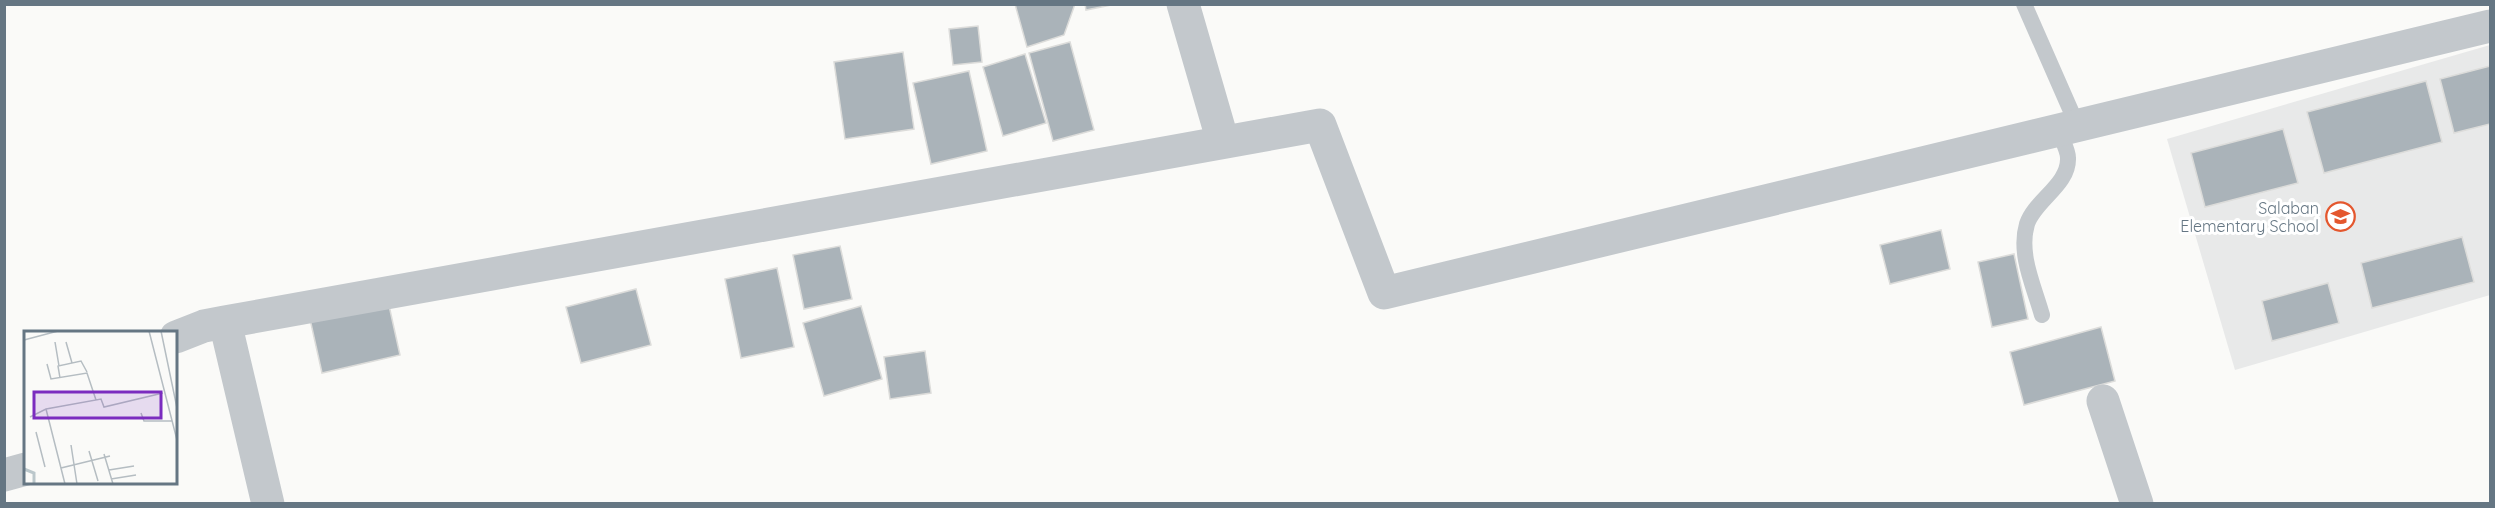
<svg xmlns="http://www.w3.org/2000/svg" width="2495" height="508" font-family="Quicksand,sans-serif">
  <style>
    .built { fill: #e8e9e9 }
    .building { fill: #aab3b9; stroke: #dcdcda; stroke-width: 1.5 }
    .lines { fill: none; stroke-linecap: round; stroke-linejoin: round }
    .lane { stroke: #c3c8cc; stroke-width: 16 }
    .street { stroke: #c3c8cc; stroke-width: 33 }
    .labels { text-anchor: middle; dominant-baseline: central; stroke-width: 6; stroke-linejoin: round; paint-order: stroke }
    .poi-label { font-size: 16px; fill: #657683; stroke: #fff; text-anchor: end }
    .inset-river { fill: none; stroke: #bbc7cb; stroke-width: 3 }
    .inset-road { fill: none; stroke: #b5bdc2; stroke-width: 1.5 }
    .view { fill: #7b2cbf; fill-opacity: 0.15; stroke: #7b2cbf; stroke-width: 3 }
    .inset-edge { fill: none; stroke: #657683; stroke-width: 3 }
  </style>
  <rect width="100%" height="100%" fill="#fafaf8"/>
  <path class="built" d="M 2490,45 L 2490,295 L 2235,370 L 2167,139 Z"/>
  <path class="building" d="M 1015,4 L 1075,4 L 1064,35 L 1027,47 Z
    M 1085,4 L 1116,4 L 1086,10 Z
    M 978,26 L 982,62 L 953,65 L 949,29 Z
    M 1070,42 L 1094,130 L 1053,141 L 1029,53 Z
    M 903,52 L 914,129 L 845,139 L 834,62 Z
    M 1025,54 L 1046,123 L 1003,136 L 983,67 Z
    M 2490,66 L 2490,124 L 2454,133 L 2440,79 Z
    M 969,71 L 987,151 L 931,164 L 913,83 Z
    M 2426,81 L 2442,142 L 2324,173 L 2307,112 Z
    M 2283,129 L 2298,183 L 2205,207 L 2191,153 Z
    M 1941,230 L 1950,269 L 1890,284 L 1880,245 Z
    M 2462,237 L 2474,282 L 2372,308 L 2361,263 Z
    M 840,246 L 852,299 L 804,309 L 793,255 Z
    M 2014,254 L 2028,319 L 1992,327 L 1978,262 Z
    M 777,268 L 794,347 L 741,358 L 725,279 Z
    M 2328,283 L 2339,323 L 2272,341 L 2262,301 Z
    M 636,289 L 651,345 L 581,363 L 566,307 Z
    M 388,301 L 400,355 L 322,373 L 310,319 Z
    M 861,306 L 882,379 L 824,396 L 803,323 Z
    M 2101,327 L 2115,381 L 2024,405 L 2010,352 Z
    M 925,351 L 931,393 L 890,399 L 884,357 Z"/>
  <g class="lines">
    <path class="lane" d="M 2024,4 L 2078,127
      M 2042,315 C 2034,286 2018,254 2027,224 C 2035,200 2069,185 2068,158 C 2068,150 2062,140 2059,132"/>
    <path class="street" d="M 1183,4 L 1223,142
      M 225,322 L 268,504
      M 176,337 L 204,326 L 225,322 L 1320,125 L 1384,293 L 2490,26
      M 2103,401 L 2137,504
      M 4,475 L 26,469"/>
  </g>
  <defs>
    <symbol id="school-ring" viewBox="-11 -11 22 22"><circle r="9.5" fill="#fff" stroke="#e4572e" stroke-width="1.5"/><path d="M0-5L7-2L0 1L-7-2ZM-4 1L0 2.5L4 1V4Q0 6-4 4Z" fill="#e4572e"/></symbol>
  </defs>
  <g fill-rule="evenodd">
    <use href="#school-ring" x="2324" y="200" width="33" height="33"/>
  </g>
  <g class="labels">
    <g class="poi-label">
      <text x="2319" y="208">Salaban<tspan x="2319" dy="18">Elementary School</tspan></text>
    </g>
  </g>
  <g transform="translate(24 331)">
    <rect width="153" height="153" fill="#fafaf8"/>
    <path class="inset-river" d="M 0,138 L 10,142 L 10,153"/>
    <path class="inset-road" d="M 125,0 L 153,109M 137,0 L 153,77M 0,9 L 34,0M 31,11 L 35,35M 42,11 L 48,32M 23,33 L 27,48 L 63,42 L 72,69M 36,47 L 34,35 L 57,30 L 63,41M 22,78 L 41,153M 117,82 L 120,90 L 148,90M 6,86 L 22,78 L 77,68 L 80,76 L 139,62M 12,101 L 21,136M 47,114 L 53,153M 65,120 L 74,150M 80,123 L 89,153M 37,137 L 86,125M 85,139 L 110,135M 87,148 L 112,144"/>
    <path class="view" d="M 10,61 L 137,61 L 137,87 L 10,87 Z"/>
    <rect width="153" height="153" class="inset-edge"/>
  </g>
  <rect width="2495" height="508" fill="none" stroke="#657683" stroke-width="12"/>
</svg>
